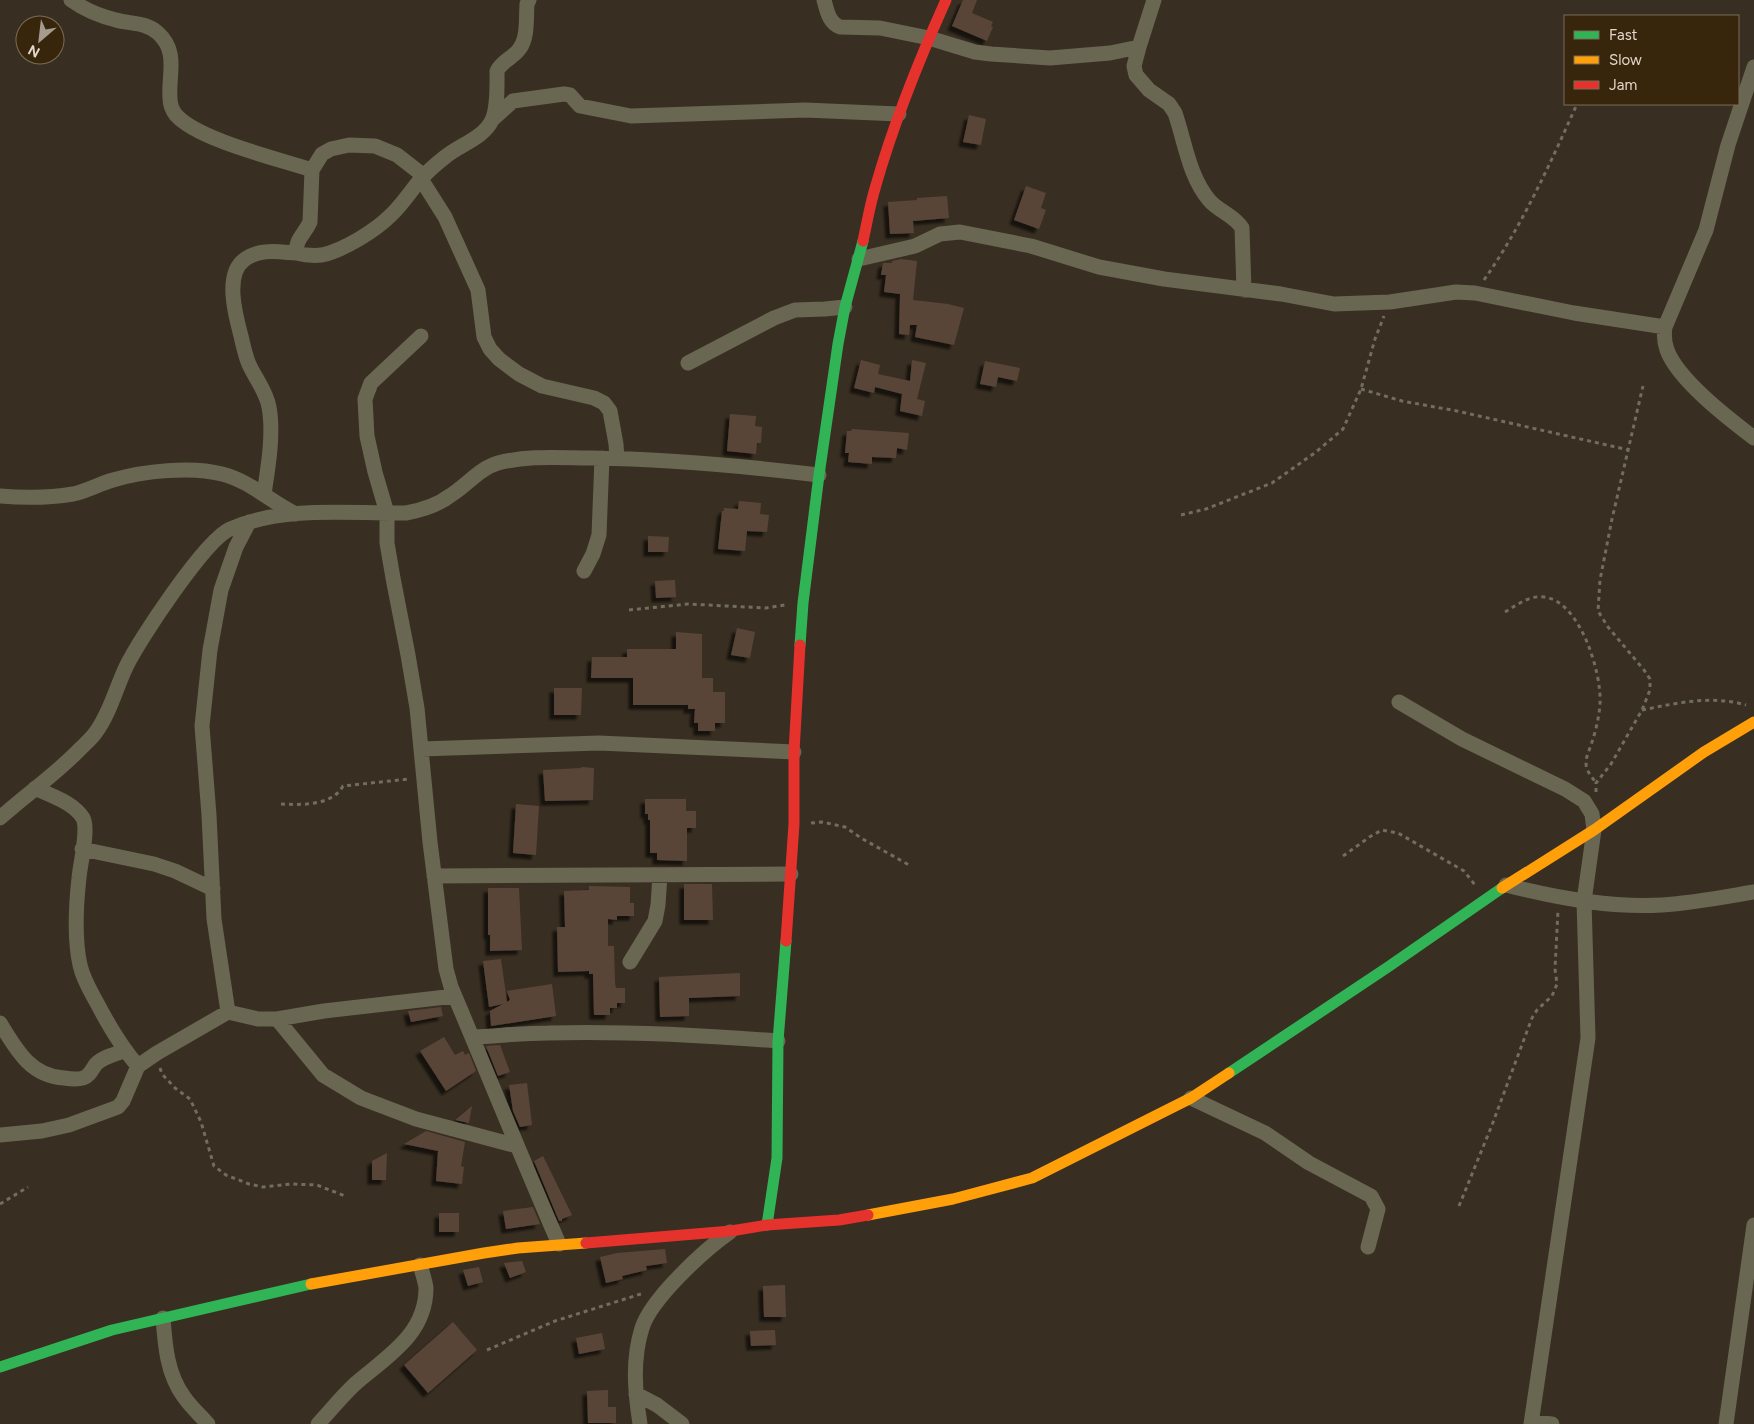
<svg xmlns="http://www.w3.org/2000/svg" width="1754" height="1424" font-family="Figtree,sans-serif">
  <style>
    .building { fill: #594539; filter: url(#shadow) }
    .lines { fill: none; stroke-linecap: round; stroke-linejoin: round }
    .path { stroke: #716e5f; stroke-width: 3; stroke-dasharray: 4 4; stroke-linecap: butt }
    .street { stroke: #696652; stroke-width: 15 }
    .fast { stroke: #30b455; stroke-width: 11 }
    .slow { stroke: #ff9f0a; stroke-width: 11 }
    .jam { stroke: #e5322d; stroke-width: 11 }
  </style>
  <defs>
    <filter id="shadow"><feDropShadow dx="-4.5" dy="4.5" stdDeviation="1" flood-color="#0009"/></filter>
  </defs>
  <rect width="100%" height="100%" fill="#382e21"/>
  <path class="building" d="M 963,0 L 977,0 L 972,13 L 993,22 L 991,26 L 993,27 L 987,41 L 952,26 Z
    M 969,115 L 986,119 L 981,145 L 963,142 Z
    M 1026,186 L 1046,193 L 1041,208 L 1046,210 L 1039,229 L 1014,220 Z
    M 947,196 L 949,218 L 913,221 L 914,233 L 890,234 L 888,202 L 917,200 L 917,198 Z
    M 901,259 L 917,261 L 913,300 L 948,304 L 964,308 L 954,345 L 915,337 L 917,325 L 910,325 L 909,335 L 899,334 L 900,294 L 884,292 L 886,275 L 881,275 L 883,263 L 892,263 L 892,261 Z
    M 861,360 L 880,365 L 878,374 L 910,381 L 912,360 L 926,363 L 917,399 L 925,401 L 922,416 L 900,411 L 902,394 L 875,387 L 874,393 L 854,388 Z
    M 985,361 L 1020,368 L 1017,381 L 998,377 L 996,387 L 980,384 Z
    M 730,414 L 756,416 L 755,426 L 762,427 L 761,443 L 757,443 L 756,454 L 727,451 Z
    M 852,429 L 909,433 L 907,450 L 897,448 L 896,458 L 872,457 L 872,464 L 848,462 L 849,453 L 845,453 L 847,431 L 851,431 Z
    M 739,501 L 761,503 L 760,514 L 769,515 L 767,532 L 747,531 L 745,551 L 718,549 L 722,511 L 724,511 L 724,508 L 738,509 Z
    M 648,536 L 669,537 L 668,552 L 648,552 Z
    M 675,580 L 676,597 L 656,598 L 655,581 Z
    M 737,628 L 755,632 L 750,658 L 731,655 Z
    M 676,632 L 702,634 L 702,678 L 713,678 L 713,692 L 725,692 L 725,723 L 715,723 L 715,731 L 698,731 L 698,723 L 694,723 L 695,709 L 688,709 L 688,705 L 633,705 L 633,678 L 591,678 L 592,657 L 627,657 L 627,649 L 676,649 Z
    M 554,688 L 582,688 L 581,715 L 554,715 Z
    M 581,767 L 594,768 L 593,800 L 545,801 L 543,770 L 581,768 Z
    M 645,799 L 686,799 L 686,811 L 696,811 L 696,828 L 687,828 L 687,861 L 657,860 L 657,853 L 650,853 L 650,820 L 648,820 L 648,814 L 645,814 Z
    M 516,804 L 539,806 L 536,855 L 513,853 Z
    M 684,884 L 712,884 L 713,920 L 684,920 Z
    M 589,886 L 630,887 L 630,903 L 634,903 L 634,916 L 617,916 L 617,920 L 608,919 L 608,946 L 614,946 L 615,983 L 616,988 L 625,988 L 625,1003 L 617,1003 L 617,1008 L 610,1008 L 610,1015 L 594,1015 L 593,974 L 589,974 L 589,971 L 558,972 L 557,927 L 565,927 L 564,891 L 589,890 Z
    M 488,888 L 519,888 L 522,950 L 490,951 L 490,935 L 488,935 Z
    M 501,959 L 507,1002 L 510,1000 L 507,991 L 552,984 L 556,1016 L 491,1026 L 490,1011 L 503,1004 L 489,1007 L 483,961 Z
    M 740,973 L 740,996 L 689,998 L 689,1016 L 660,1017 L 659,977 Z
    M 441,1007 L 443,1016 L 411,1022 L 408,1011 Z
    M 444,1037 L 455,1055 L 463,1051 L 465,1055 L 469,1053 L 476,1071 L 446,1091 L 420,1051 Z
    M 500,1045 L 510,1072 L 498,1076 L 486,1046 Z
    M 527,1083 L 532,1125 L 520,1127 L 513,1111 L 509,1085 Z
    M 472,1106 L 469,1123 L 455,1120 Z
    M 426,1131 L 465,1142 L 461,1166 L 464,1167 L 462,1184 L 436,1181 L 438,1151 L 404,1144 Z
    M 387,1153 L 386,1180 L 372,1180 L 372,1161 Z
    M 543,1156 L 572,1215 L 562,1219 L 562,1221 L 559,1221 L 534,1161 Z
    M 533,1207 L 540,1224 L 506,1229 L 503,1211 Z
    M 439,1213 L 459,1213 L 459,1232 L 439,1232 Z
    M 665,1249 L 667,1263 L 646,1266 L 647,1270 L 622,1276 L 623,1279 L 606,1283 L 600,1257 L 617,1253 Z
    M 522,1261 L 526,1272 L 510,1278 L 504,1263 Z
    M 479,1267 L 483,1282 L 468,1286 L 463,1270 Z
    M 785,1285 L 786,1317 L 764,1317 L 763,1286 Z
    M 453,1322 L 477,1350 L 428,1393 L 404,1365 Z
    M 775,1330 L 776,1345 L 751,1346 L 750,1331 Z
    M 602,1333 L 605,1349 L 579,1354 L 576,1338 Z
    M 608,1390 L 608,1407 L 616,1407 L 616,1423 L 588,1423 L 587,1391 Z"/>
  <g class="lines">
    <path class="path" d="M 1484,280 C 1522,226 1550,164 1577,104
      M 1361,389 L 1402,401 L 1457,411 L 1629,450
      M 1181,515 L 1206,509 L 1272,483 L 1316,452 L 1343,429 L 1361,389 L 1375,339 L 1384,316
      M 629,610 L 688,604 L 766,608 L 785,605
      M 1505,612 C 1517,605 1529,595 1544,597 C 1580,601 1602,673 1600,704 C 1599,717 1596,730 1592,742 C 1590,749 1586,756 1586,763 C 1586,771 1592,777 1596,783
      M 1642,710 C 1677,703 1711,695 1746,705
      M 1596,792 L 1596,783 L 1611,764 L 1642,710 L 1650,690 L 1650,679 L 1644,670 L 1608,627 L 1598,611 L 1600,580 L 1612,519 L 1643,386
      M 281,804 C 301,805 332,806 343,786 L 409,779
      M 811,823 L 822,822 L 845,827 L 861,838 L 909,865
      M 1343,856 L 1371,836 L 1382,830 L 1398,833 L 1464,871 L 1475,885
      M 160,1068 L 162,1074 L 175,1088 L 190,1099 L 201,1122 L 214,1166 L 226,1175 L 249,1184 L 263,1187 L 291,1184 L 317,1185 L 345,1196
      M 0,1204 L 28,1187
      M 1459,1206 L 1492,1125 L 1532,1018 L 1537,1010 L 1552,996 L 1557,984 L 1555,969 L 1558,910
      M 487,1350 L 555,1321 L 644,1293"/>
    <path class="street" d="M 71,0 C 85,10 99,16 116,20 C 130,24 146,22 158,33 C 179,52 168,75 170,98 C 170,104 172,110 176,115 C 198,140 279,159 312,170
      M 824,0 C 827,11 829,23 840,27 L 880,28 L 929,38 L 975,52 L 991,54 L 1050,58 L 1110,53 L 1139,47 L 1154,0
      M 1139,47 L 1134,66 L 1136,75 L 1149,90 L 1169,104 L 1175,113 C 1185,142 1189,176 1209,200 C 1218,211 1234,215 1242,228 L 1244,290
      M 1754,67 L 1728,145 L 1706,230 L 1665,327 C 1664,334 1664,342 1667,350 C 1678,380 1729,419 1754,438
      M 493,119 L 513,101 L 564,94 L 570,95 L 580,106 L 631,116 L 805,110 L 899,114
      M 421,179 L 445,217 L 478,290 L 484,337 L 490,349 L 499,359 L 519,374 L 542,386 L 594,398 L 604,403 L 610,411 L 616,444 L 617,458
      M 296,253 C 304,255 313,256 322,255 C 344,250 375,231 391,215 C 402,205 410,192 420,180 C 427,172 436,164 445,157 C 459,145 484,138 492,120 C 498,108 497,84 497,71 C 502,60 514,58 520,48 C 528,37 526,17 527,4 L 529,0
      M 859,259 L 915,246 L 940,234 L 960,232 L 1031,246 L 1099,267 L 1164,279 L 1281,294 L 1334,304 L 1390,302 L 1456,292 L 1475,293 L 1574,313 L 1665,327
      M 421,336 L 371,383 L 365,399 L 367,436 L 375,472 L 387,513 L 387,543 L 393,578 L 408,655 L 417,708 L 430,842 L 446,969 L 451,987 C 487,1072 522,1159 559,1244
      M 688,363 L 774,318 L 795,310 L 825,309 L 845,307
      M 264,494 C 268,468 274,433 269,407 C 266,390 254,377 248,362 C 245,354 243,345 241,336 C 236,317 224,275 244,260 C 259,248 279,252 296,253 C 296,238 304,235 310,222 L 312,170 L 322,154 L 331,149 L 349,145 L 375,146 L 397,155 L 424,176
      M 0,496 C 24,498 49,498 73,494 C 87,491 99,484 113,480 C 143,471 192,466 222,474 C 250,481 271,502 296,514
      M 584,571 L 593,554 L 599,535 L 602,458
      M 1399,702 L 1462,739 L 1565,789 L 1584,801 L 1592,814 L 1594,830 L 1584,901 L 1588,1038 L 1531,1424
      M 421,749 L 599,743 L 794,752
      M 35,788 C 51,796 73,802 83,818 C 89,830 80,864 79,878 C 76,905 74,938 80,965 C 83,979 90,990 97,1003 C 109,1026 121,1047 138,1066
      M 0,818 C 27,794 56,774 80,749 C 86,743 92,738 96,732 C 110,713 116,688 126,667 C 139,640 205,540 230,529 C 285,505 348,514 406,513 C 423,510 438,505 451,495 C 467,485 480,468 498,463 C 529,455 560,458 592,458 C 668,459 744,466 819,475
      M 82,849 L 154,864 L 175,871 L 213,889
      M 434,876 L 791,874
      M 1506,885 C 1557,898 1610,908 1662,905 C 1693,903 1724,897 1754,892
      M 630,962 L 655,921 L 658,905 L 660,875
      M 228,1012 L 214,919 L 209,815 L 202,726 L 210,650 L 221,590 L 236,547 L 249,522
      M 277,1019 L 323,1075 L 361,1098 L 416,1119 L 517,1146
      M 0,1023 C 16,1049 30,1076 64,1078 C 70,1079 77,1080 83,1078 C 90,1076 92,1069 96,1064 C 103,1057 115,1054 124,1051
      M 472,1037 C 497,1036 523,1033 548,1033 C 625,1031 701,1035 778,1041
      M 1191,1098 L 1265,1133 L 1309,1163 L 1371,1196 L 1378,1209 L 1368,1247
      M 0,1135 L 42,1131 L 69,1125 L 118,1107 L 123,1101 L 138,1066 L 157,1053 L 228,1012 L 258,1019 L 277,1019 L 324,1011 L 455,996
      M 163,1318 C 165,1345 167,1374 184,1397 C 191,1407 200,1415 208,1424
      M 636,1394 L 657,1405 L 682,1424
      M 1532,1422 L 1552,1424
      M 318,1424 C 330,1411 342,1396 355,1384 C 386,1357 426,1335 426,1288 C 425,1280 422,1272 420,1265
      M 640,1424 C 635,1392 632,1360 642,1328 C 651,1299 704,1250 730,1232
      M 1726,1424 L 1754,1225"/>
    <path class="fast" d="M 800,645 L 803,603 L 819,475 L 838,344 L 845,307 L 863,241
      M 1229,1073 L 1388,967 L 1502,888
      M 767,1225 L 777,1158 L 778,1041 L 786,941
      M 0,1367 L 112,1330 L 311,1284"/>
    <path class="slow" d="M 1502,888 L 1594,830 L 1704,752 L 1754,722
      M 868,1215 L 953,1199 L 1032,1178 L 1191,1098 L 1229,1073
      M 311,1284 L 484,1253 L 518,1248 L 586,1243"/>
    <path class="jam" d="M 863,241 C 867,223 870,204 876,185 C 894,122 919,60 946,0
      M 786,941 L 794,824 L 794,752 L 800,645
      M 586,1243 L 731,1231 L 767,1225 L 839,1220 L 868,1215"/>
  </g>
  <rect x="1564" y="15" width="175" height="90" fill="#37250c" stroke="#7b6c57"/>
  <rect x="1574" y="31" width="25" height="8" fill="#30b455" stroke="#7b6c57"/>
  <text x="1609" y="40" font-size="15" fill="#e2d6c8">Fast</text>
  <rect x="1574" y="56" width="25" height="8" fill="#ff9f0a" stroke="#7b6c57"/>
  <text x="1609" y="65" font-size="15" fill="#e2d6c8">Slow</text>
  <rect x="1574" y="81" width="25" height="8" fill="#e5322d" stroke="#7b6c57"/>
  <text x="1609" y="90" font-size="15" fill="#e2d6c8">Jam</text>
  <g transform="translate(40 40) rotate(208)"><circle r="24" fill="#37250c" stroke="#7b6c57"/>
  <path d="M0-4L9 19L0 12L-9 19Z" fill="#a69b8e"/>
  <text y="-8" font-size="14" font-weight="bold" text-anchor="middle" fill="#e2d6c8">N</text>
  </g>
</svg>
